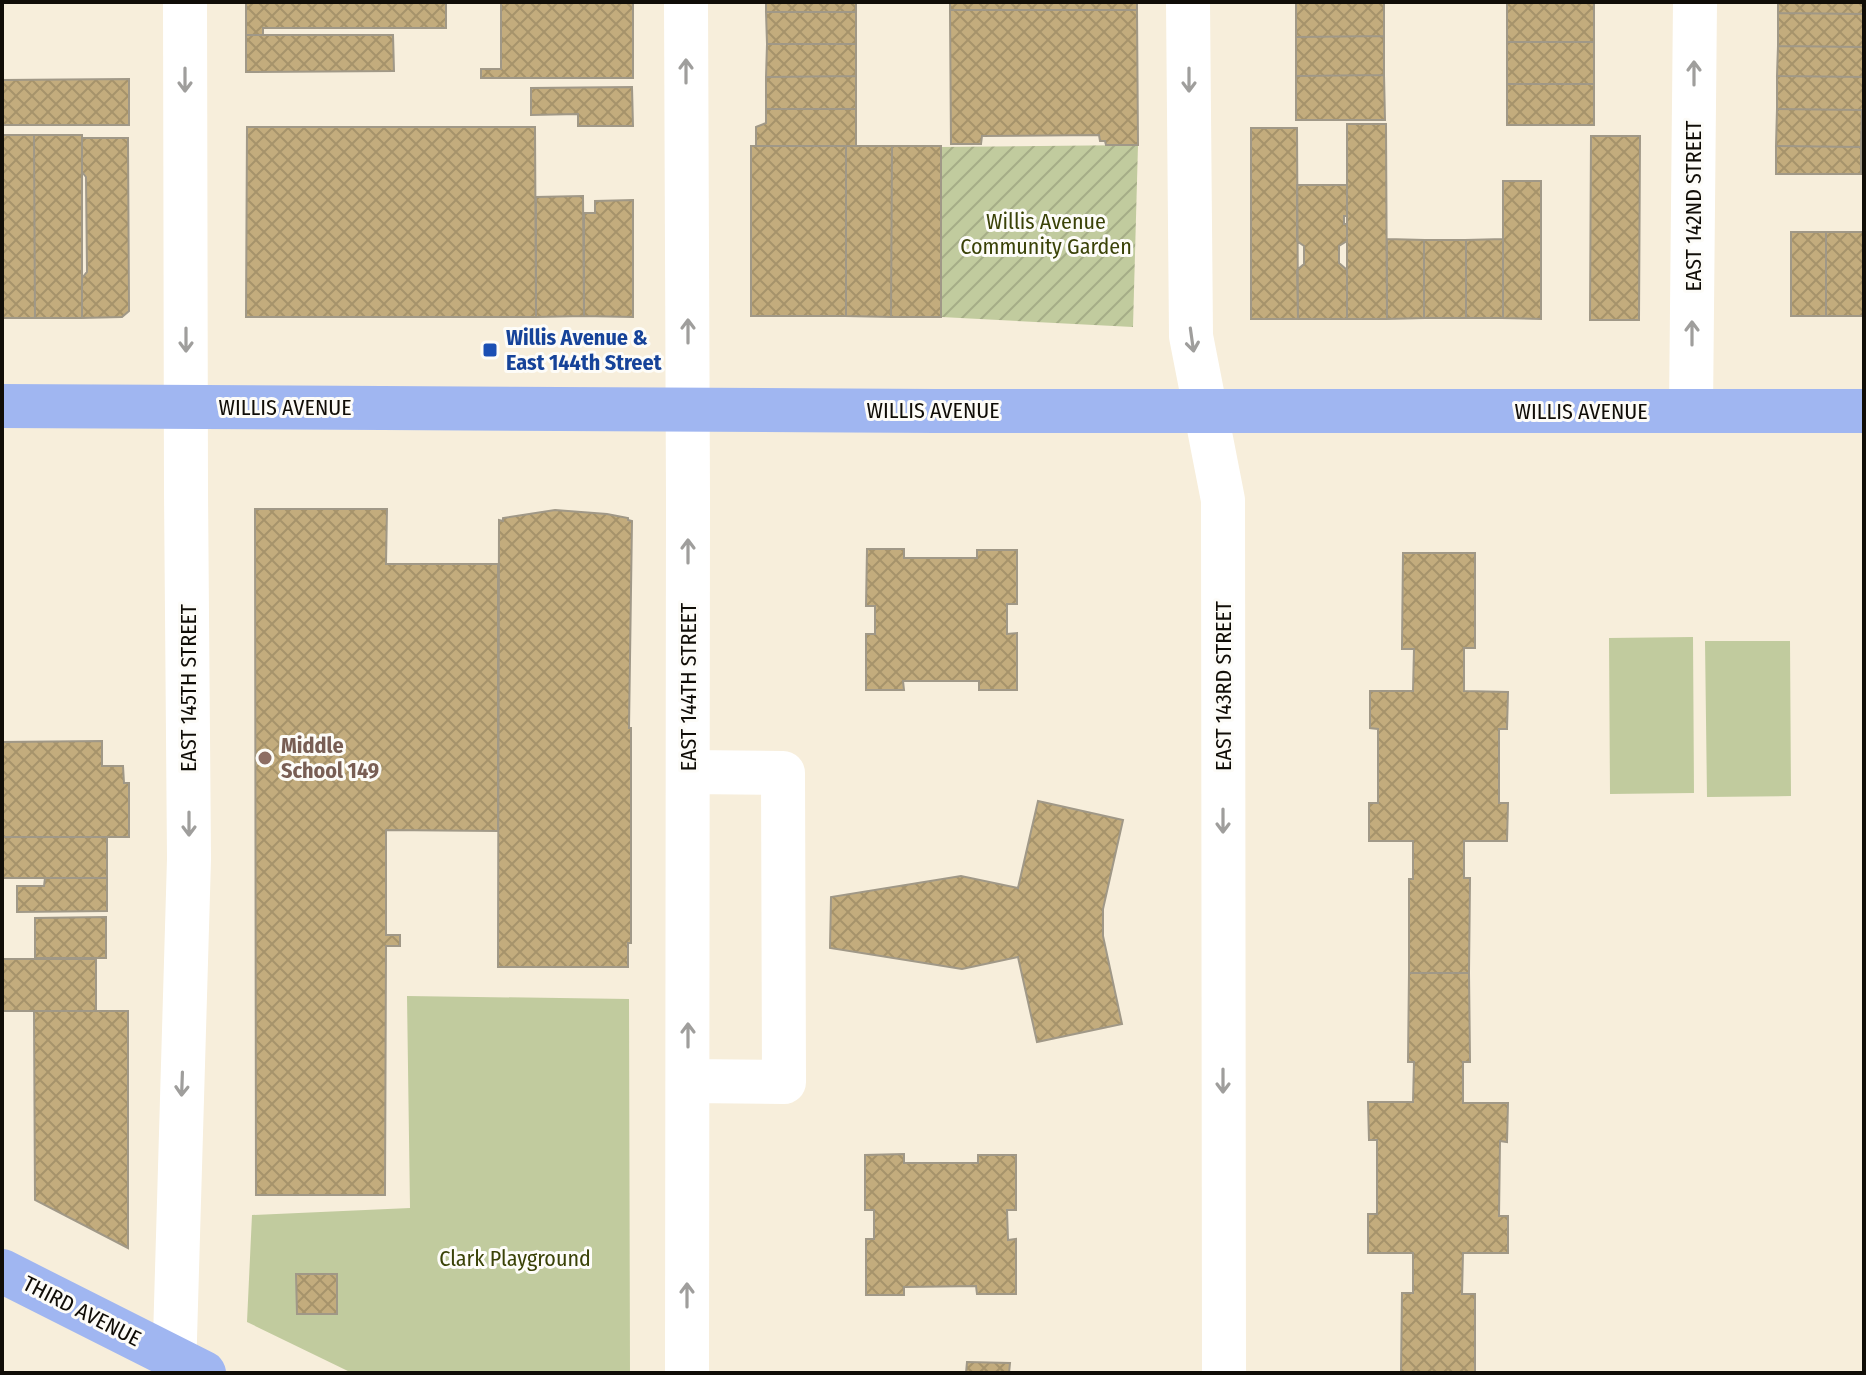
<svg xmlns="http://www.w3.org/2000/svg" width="1866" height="1375" font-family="'Fira Sans Condensed',sans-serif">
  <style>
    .green { fill: #c1cb9e }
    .garden { fill: url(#garden-furrows) }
    .building { fill: url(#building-cross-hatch); stroke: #a09887; stroke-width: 2 }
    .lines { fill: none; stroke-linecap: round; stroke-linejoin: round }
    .minor { stroke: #fff; stroke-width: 44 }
    .major { stroke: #a0b6f1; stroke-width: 44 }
    .oneway { stroke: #9f9e9c }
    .transit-dot { fill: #1a4fb4; stroke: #fdfcf8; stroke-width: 3 }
    .education-dot { fill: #8d6e63; stroke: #fdfcf8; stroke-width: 3 }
    .labels { text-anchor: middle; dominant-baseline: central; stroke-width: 6; stroke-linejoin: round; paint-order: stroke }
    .street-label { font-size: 22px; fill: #100d07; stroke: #fdfcf8 }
    .park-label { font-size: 22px; fill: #3a4207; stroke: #fdfcf8 }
    .transit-label { font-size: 22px; font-weight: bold; fill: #164399; stroke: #fdfcf8; text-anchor: start }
    .education-label { font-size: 22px; font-weight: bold; fill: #785e54; stroke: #fdfcf8; text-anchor: start }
  </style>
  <defs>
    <pattern id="garden-furrows" width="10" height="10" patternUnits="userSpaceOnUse" patternTransform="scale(2)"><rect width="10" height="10" fill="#c1cb9e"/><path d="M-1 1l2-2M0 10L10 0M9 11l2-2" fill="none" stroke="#a5ad87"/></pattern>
    <pattern id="building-cross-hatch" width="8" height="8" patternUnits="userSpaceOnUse" patternTransform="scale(2)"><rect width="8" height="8" fill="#c3ac7d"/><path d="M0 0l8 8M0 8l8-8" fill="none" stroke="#a6936b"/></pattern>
  </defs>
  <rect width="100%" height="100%" fill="#f7eedb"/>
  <path class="green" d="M 1693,637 L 1694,793 L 1610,794 L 1609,638 Z
    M 1705,641 L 1790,641 L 1791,796 L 1707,797 Z
    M 407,996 L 629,999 L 630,1373 L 352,1373 L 247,1322 L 252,1215 L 410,1208 Z"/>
  <path class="garden" d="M 1138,145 L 1133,327 L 941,317 L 941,147 Z"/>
  <path class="building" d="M 246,2 L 446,2 L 446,28 L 263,28 L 263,35 L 246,35 Z
    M 501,2 L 633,2 L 633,78 L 481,78 L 481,69 L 501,69 Z
    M 766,2 L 856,2 L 856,12 L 766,12 Z
    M 950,2 L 1137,2 L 1137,10 L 950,10 Z
    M 1296,2 L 1384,2 L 1384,36 L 1296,37 Z
    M 1507,2 L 1594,2 L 1594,42 L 1507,42 Z
    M 1778,2 L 1864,2 L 1864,14 L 1778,13 Z
    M 950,10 L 1137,10 L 1138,145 L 1106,145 L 1105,141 L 1100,141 L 1099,135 L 982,136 L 981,144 L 951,144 Z
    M 766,12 L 856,12 L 856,44 L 767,44 Z
    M 1778,13 L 1864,14 L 1864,47 L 1778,46 Z
    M 246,35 L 393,35 L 394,71 L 246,72 Z
    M 1384,36 L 1384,75 L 1296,76 L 1296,37 Z
    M 1507,42 L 1594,42 L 1594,84 L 1507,84 Z
    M 767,44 L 856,44 L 856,76 L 766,77 Z
    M 1778,46 L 1864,47 L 1864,77 L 1777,76 Z
    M 1384,75 L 1385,120 L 1296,120 L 1296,76 Z
    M 856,76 L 856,109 L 766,109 L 766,77 Z
    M 1777,76 L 1864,77 L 1864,110 L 1777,109 Z
    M 129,79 L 129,125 L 2,125 L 2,80 Z
    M 1507,84 L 1594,84 L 1594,125 L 1507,125 Z
    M 632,87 L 633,126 L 578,126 L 578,114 L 531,115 L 531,88 Z
    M 766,109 L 856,109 L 856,146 L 756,146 L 756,127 L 766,123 Z
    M 1777,109 L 1862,110 L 1861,147 L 1776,146 Z
    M 1347,124 L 1386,124 L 1387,319 L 1347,319 Z
    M 247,127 L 535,127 L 536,317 L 246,317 Z
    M 1251,128 L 1297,128 L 1298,319 L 1251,319 Z
    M 2,135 L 34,135 L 35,318 L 2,318 Z
    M 34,135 L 82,135 L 82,318 L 35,318 Z
    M 1591,136 L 1640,136 L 1639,320 L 1590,320 Z
    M 82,138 L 128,138 L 129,311 L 122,317 L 82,318 L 82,278 L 87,272 L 86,177 L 82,172 Z
    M 751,146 L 846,146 L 846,316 L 751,316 Z
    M 846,146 L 892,146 L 891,317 L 846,316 Z
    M 892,146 L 941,146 L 941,317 L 891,317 Z
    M 1776,146 L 1861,147 L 1861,174 L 1776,174 Z
    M 1503,181 L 1541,181 L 1541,319 L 1503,318 Z
    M 1297,185 L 1347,185 L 1347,216 L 1344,216 L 1344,224 L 1347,224 L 1347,241 L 1339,246 L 1339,263 L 1347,270 L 1347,319 L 1298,319 L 1297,270 L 1304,264 L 1304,246 L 1297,241 Z
    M 583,196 L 584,316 L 536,317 L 536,197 Z
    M 633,200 L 633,317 L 584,316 L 584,213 L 595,213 L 595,201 Z
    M 1863,214 L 1864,316 L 1826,316 L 1826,232 L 1863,232 Z
    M 1791,232 L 1826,232 L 1826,316 L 1791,316 Z
    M 1387,239 L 1424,240 L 1424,318 L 1387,319 Z
    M 1503,239 L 1503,318 L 1466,318 L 1466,240 Z
    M 1424,240 L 1466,240 L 1466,318 L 1424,318 Z
    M 255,509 L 387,509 L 386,564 L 498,564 L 498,831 L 386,830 L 386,935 L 400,935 L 400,946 L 386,946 L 385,1195 L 256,1195 Z
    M 555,510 L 607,514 L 628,518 L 628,520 L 632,521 L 629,728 L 631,728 L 631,943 L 628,943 L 628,967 L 498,967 L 499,520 L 503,521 L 503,518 Z
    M 867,549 L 904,549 L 904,558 L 977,558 L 977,550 L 1017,550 L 1017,604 L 1007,604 L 1007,634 L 1017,633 L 1017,690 L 979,690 L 979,681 L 903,681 L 904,690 L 866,690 L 866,634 L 875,634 L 875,606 L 866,606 Z
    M 1403,553 L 1475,553 L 1475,648 L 1464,648 L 1464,691 L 1508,692 L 1507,729 L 1499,729 L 1499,803 L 1508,803 L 1507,841 L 1464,841 L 1464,878 L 1470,878 L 1469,973 L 1409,973 L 1409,879 L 1413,879 L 1413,841 L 1369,841 L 1369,803 L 1378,803 L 1378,729 L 1370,728 L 1370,691 L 1413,691 L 1414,649 L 1402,649 Z
    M 102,741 L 102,766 L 123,766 L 124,783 L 129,783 L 129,837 L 2,837 L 2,742 Z
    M 1038,801 L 1123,820 L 1103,909 L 1103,936 L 1122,1024 L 1037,1042 L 1018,957 L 962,969 L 830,948 L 831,897 L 961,876 L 1018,888 Z
    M 2,837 L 107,837 L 107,878 L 2,878 Z
    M 45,878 L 107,878 L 107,911 L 17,912 L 17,886 L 44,886 Z
    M 106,917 L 106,958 L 35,958 L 35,918 Z
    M 2,959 L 96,959 L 96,1011 L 2,1011 Z
    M 1409,973 L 1469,973 L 1470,1062 L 1463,1062 L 1463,1103 L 1508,1103 L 1507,1142 L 1500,1141 L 1499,1216 L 1508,1216 L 1508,1253 L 1463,1253 L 1462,1294 L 1475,1294 L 1475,1373 L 1401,1373 L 1402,1293 L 1413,1293 L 1413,1253 L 1368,1253 L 1368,1214 L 1377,1214 L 1377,1140 L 1369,1140 L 1368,1102 L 1413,1102 L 1414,1062 L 1408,1062 Z
    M 34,1011 L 128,1011 L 128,1248 L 35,1200 Z
    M 904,1154 L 904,1163 L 978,1163 L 978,1155 L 1016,1155 L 1016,1210 L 1007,1210 L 1008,1240 L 1016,1239 L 1016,1294 L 977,1294 L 976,1286 L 904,1287 L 904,1295 L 866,1295 L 866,1239 L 874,1239 L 874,1210 L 865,1210 L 865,1155 Z
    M 296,1274 L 337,1274 L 337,1314 L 297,1314 Z
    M 967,1362 L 1010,1363 L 1009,1373 L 966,1373 Z"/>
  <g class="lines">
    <path class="minor" d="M 686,2 L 688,499 L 687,1373
      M 1188,2 L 1191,336 L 1223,500 L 1224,1373
      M 1691,411 L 1695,2
      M 688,1081 L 784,1082 L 783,773 L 688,772
      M 174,1373 L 189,859 L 186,492 L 185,2"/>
    <path class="major" d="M 2,406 L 935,411 L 1864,411
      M 2,1271 L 204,1373"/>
  </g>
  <defs><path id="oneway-shaft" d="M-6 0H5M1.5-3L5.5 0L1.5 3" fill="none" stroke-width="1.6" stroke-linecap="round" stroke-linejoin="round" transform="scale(2)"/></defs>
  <g class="oneway">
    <use href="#oneway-shaft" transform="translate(686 71) rotate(-90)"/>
    <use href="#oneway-shaft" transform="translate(1694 73) rotate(-90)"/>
    <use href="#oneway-shaft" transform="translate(185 80) rotate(90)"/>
    <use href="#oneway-shaft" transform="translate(1189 80) rotate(90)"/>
    <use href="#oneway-shaft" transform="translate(688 331) rotate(-90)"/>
    <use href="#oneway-shaft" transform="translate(1692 333) rotate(-90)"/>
    <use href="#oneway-shaft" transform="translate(186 340) rotate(90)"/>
    <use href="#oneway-shaft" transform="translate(1192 340) rotate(82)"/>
    <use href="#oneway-shaft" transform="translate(688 551) rotate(-90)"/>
    <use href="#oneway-shaft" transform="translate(1223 821) rotate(90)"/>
    <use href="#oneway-shaft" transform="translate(189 824) rotate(90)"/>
    <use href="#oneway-shaft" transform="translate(688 1035) rotate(-90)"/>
    <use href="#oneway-shaft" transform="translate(1223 1081) rotate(90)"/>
    <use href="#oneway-shaft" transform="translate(182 1084) rotate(92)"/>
    <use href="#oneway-shaft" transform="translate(687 1295) rotate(-90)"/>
  </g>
  <rect class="transit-dot" x="482" y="342" width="16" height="16" rx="4"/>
  <circle class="education-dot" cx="265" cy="758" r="8"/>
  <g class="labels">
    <g class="street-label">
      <text transform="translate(1693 206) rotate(-90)">EAST 142ND STREET</text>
      <text x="285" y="407">WILLIS AVENUE</text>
      <text x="933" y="410">WILLIS AVENUE</text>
      <text x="1581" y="411">WILLIS AVENUE</text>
      <text transform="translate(1223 686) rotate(-90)">EAST 143RD STREET</text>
      <text transform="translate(688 687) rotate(-90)">EAST 144TH STREET</text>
      <text transform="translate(188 688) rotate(-90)">EAST 145TH STREET</text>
      <text transform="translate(82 1311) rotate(27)">THIRD AVENUE</text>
    </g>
    <g class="park-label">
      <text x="1046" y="221">Willis Avenue<tspan x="1046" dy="25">Community Garden</tspan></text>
      <text x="515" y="1258">Clark Playground</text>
    </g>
    <g class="transit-label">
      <text x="506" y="337">Willis Avenue &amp;<tspan x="506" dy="25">East 144th Street</tspan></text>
    </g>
    <g class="education-label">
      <text x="281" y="745">Middle<tspan x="281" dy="25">School 149</tspan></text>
    </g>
  </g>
  <rect width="1866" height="1375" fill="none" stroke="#100d07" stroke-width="8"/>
</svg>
